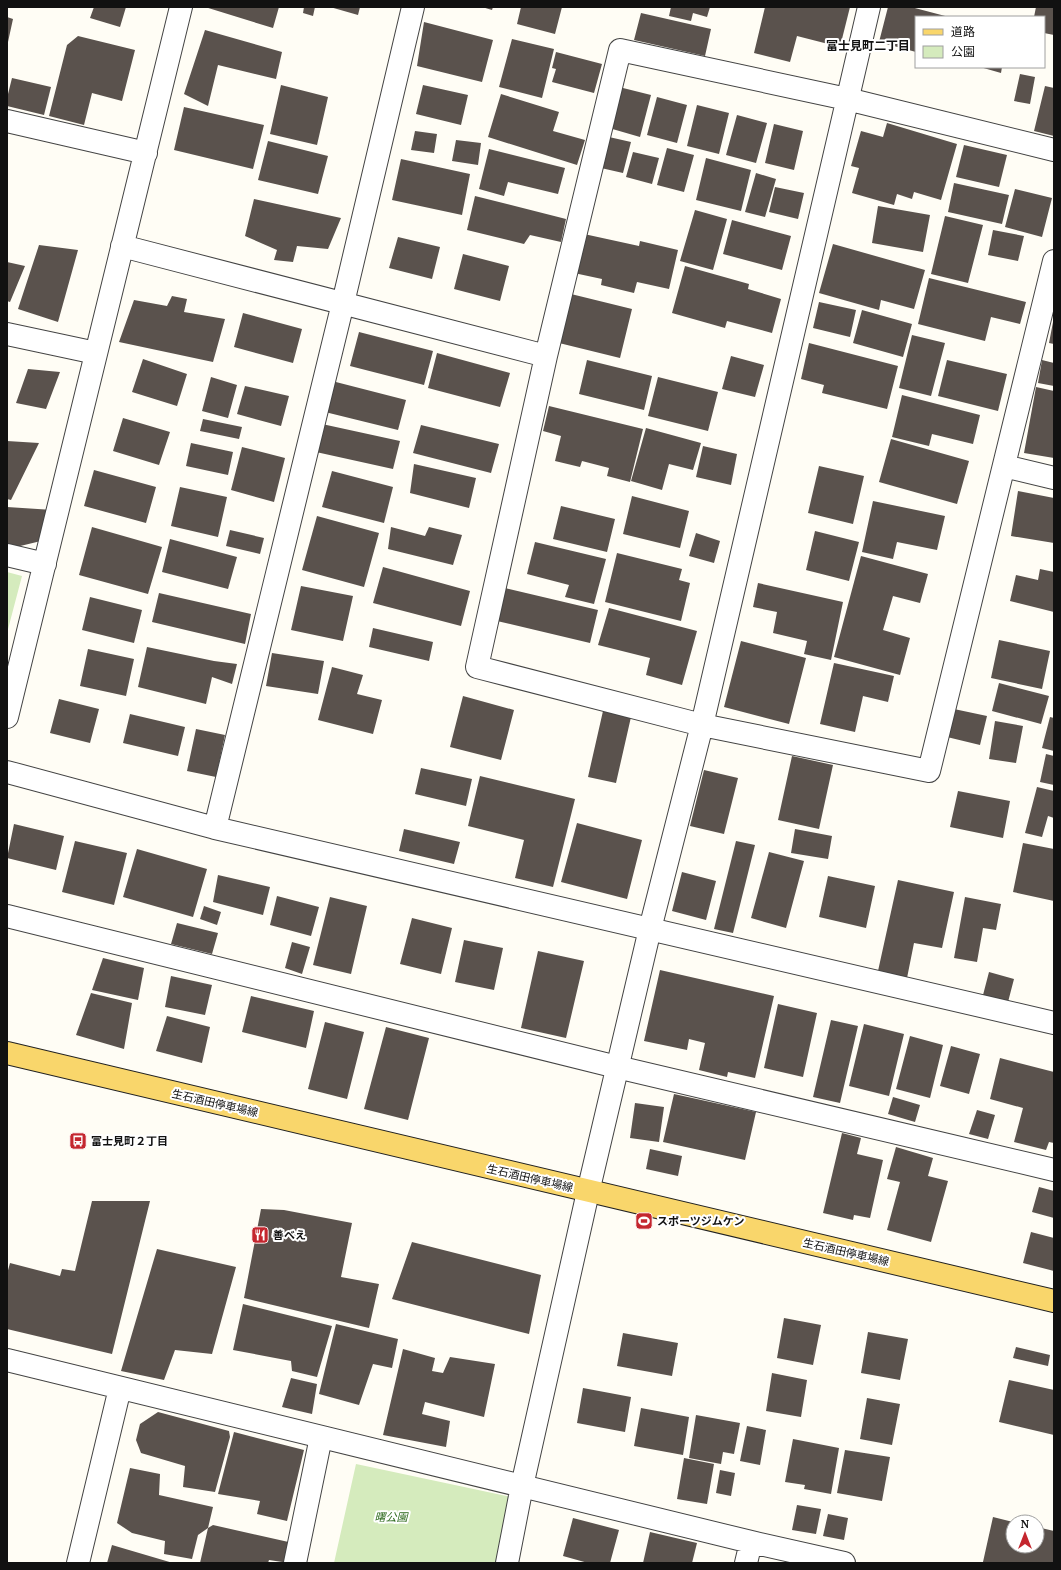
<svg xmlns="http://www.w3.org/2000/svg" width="1061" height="1570" font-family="'PT Serif','Noto Sans JP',serif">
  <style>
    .green { fill: #d5ebbd }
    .building { fill: #5a524d }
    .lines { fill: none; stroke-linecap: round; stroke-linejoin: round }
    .minor-casing { stroke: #444; stroke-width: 24 }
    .major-casing { stroke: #222; stroke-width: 24 }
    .minor { stroke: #fff; stroke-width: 22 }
    .major { stroke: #f9d66b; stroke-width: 22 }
    .labels { text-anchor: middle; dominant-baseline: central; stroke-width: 4; stroke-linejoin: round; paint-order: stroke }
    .street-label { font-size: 11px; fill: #111; stroke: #fff }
    .poi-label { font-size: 11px; font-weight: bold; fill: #111; stroke: #fff; text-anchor: start }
    .park-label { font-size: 11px; font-style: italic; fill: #2f6b1f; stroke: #fff }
    .neighbourhood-label { font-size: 12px; font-weight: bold; fill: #111; stroke: #fff }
  </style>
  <rect width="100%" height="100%" fill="#fffdf5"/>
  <path class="green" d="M 7,572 L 22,576 L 7,633 Z
    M 356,1464 L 511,1497 L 498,1563 L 334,1563 Z"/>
  <path class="building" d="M 94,7 L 126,7 L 120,27 L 90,18 Z
    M 205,7 L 279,7 L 273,28 Z
    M 304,7 L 315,7 L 313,16 L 303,13 Z
    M 330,7 L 360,7 L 358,15 Z
    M 482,7 L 493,7 L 492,10 Z
    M 521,7 L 562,7 L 555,34 L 517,24 Z
    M 671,7 L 710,7 L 707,17 L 693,13 L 691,21 L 669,16 Z
    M 765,7 L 850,7 L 840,47 L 797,36 L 790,62 L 754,53 Z
    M 888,7 L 911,7 L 949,17 L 916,17 L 916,52 L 879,42 Z
    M 1036,7 L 1054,7 L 1054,35 L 1044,33 L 1044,17 L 1034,17 Z
    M 641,13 L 711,29 L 705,56 L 634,40 Z
    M 7,17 L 13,19 L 8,42 L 7,42 Z
    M 424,22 L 493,40 L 482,82 L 417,66 Z
    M 205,30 L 282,52 L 276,79 L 218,65 L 208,106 L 184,94 Z
    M 78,36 L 135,50 L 122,101 L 92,93 L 84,125 L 49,116 L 67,45 Z
    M 512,39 L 554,49 L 542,98 L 499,87 Z
    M 556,52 L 602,64 L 594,93 L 552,82 L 556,69 L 552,68 Z
    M 980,67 L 1002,67 L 1001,73 Z
    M 1020,74 L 1035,77 L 1030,104 L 1014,101 Z
    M 12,78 L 51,87 L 44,115 L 7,106 L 7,98 Z
    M 281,85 L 328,97 L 317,145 L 270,134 Z
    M 423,85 L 468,95 L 461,125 L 416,114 Z
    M 1045,86 L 1054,88 L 1054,136 L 1034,131 Z
    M 619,87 L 651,95 L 640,137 L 609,128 Z
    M 501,94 L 559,112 L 553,131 L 585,140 L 577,165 L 488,137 Z
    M 657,97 L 687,105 L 677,143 L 647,135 Z
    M 697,105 L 729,113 L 719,154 L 687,146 Z
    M 184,107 L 264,125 L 253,169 L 174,150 Z
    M 737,115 L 767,123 L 756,163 L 726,155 Z
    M 887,123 L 957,144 L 941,200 L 914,192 L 912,199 L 897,194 L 894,205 L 852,193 L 859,168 L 851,166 L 861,131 L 883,137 Z
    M 774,124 L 803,131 L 794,170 L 765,163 Z
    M 415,131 L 437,134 L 434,153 L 411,150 Z
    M 609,137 L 631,142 L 623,173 L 601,168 Z
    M 456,140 L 481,143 L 478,165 L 452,161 Z
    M 268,141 L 328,156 L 318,194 L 258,180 Z
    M 964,145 L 1007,155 L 999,187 L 956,177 Z
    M 667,148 L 694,155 L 684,192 L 657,185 Z
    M 489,149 L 565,168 L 558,194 L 508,182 L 504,196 L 479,189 Z
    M 633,152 L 659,158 L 652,184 L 626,177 Z
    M 706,158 L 751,170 L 741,211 L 696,200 Z
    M 401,159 L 470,174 L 462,215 L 392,200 Z
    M 756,173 L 776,179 L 765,217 L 745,212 Z
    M 954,183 L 1009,195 L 1002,224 L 948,212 Z
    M 775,187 L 804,193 L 798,219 L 769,212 Z
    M 1015,189 L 1052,198 L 1042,237 L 1005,227 Z
    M 475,196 L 566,219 L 561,242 L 530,235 L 524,244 L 467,230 Z
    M 254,199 L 341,218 L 328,249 L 297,246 L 293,262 L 274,260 L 277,250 L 245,236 Z
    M 878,206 L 930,215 L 923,252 L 872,243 Z
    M 695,210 L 727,219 L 713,270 L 680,261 Z
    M 945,216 L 983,225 L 968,283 L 931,274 Z
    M 732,220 L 791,236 L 782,270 L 723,254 Z
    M 993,230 L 1024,236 L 1018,261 L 988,255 Z
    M 584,234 L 639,246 L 640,241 L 678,250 L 669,289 L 637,282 L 634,293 L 601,285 L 602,279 L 574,273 Z
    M 398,237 L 440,247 L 432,279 L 389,268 Z
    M 833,244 L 925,270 L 914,309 L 881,300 L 879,310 L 819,293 Z
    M 39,245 L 78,250 L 58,322 L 18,309 Z
    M 463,254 L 509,266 L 500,301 L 454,289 Z
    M 7,262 L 25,266 L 10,302 L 7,301 Z
    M 685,266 L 749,284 L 748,289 L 781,299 L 772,333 L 727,321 L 725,328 L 672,313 Z
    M 929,278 L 1026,302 L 1020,324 L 991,317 L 985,341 L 918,324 Z
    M 571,294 L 632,309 L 620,358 L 559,343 Z
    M 172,296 L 187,299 L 184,312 L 225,319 L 213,362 L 119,342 L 134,300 L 167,306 Z
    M 819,302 L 856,310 L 850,337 L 813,328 Z
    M 862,310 L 912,324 L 903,357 L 853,343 Z
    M 243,313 L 302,329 L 293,363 L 234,347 Z
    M 1053,322 L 1054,322 L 1054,344 L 1049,343 Z
    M 359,332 L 433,351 L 424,385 L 350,366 Z
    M 912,335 L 945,343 L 931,396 L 899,388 Z
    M 809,343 L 898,366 L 887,409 L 822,393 L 824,385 L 801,379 Z
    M 437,353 L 510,373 L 500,407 L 428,388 Z
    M 731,356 L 764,365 L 755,397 L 722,389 Z
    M 143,359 L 187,374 L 177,406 L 132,392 Z
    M 587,360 L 652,376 L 644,410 L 579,394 Z
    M 947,360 L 1007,374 L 998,411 L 938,396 Z
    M 1042,360 L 1054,363 L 1054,386 L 1038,383 Z
    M 28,369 L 60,372 L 46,409 L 16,403 Z
    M 211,377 L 237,385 L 228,418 L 202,411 Z
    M 658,377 L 718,392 L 708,431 L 648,416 Z
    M 332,381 L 406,400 L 398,430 L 325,412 Z
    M 245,386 L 289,396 L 281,426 L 237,414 Z
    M 1036,387 L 1054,391 L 1054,458 L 1024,453 Z
    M 902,395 L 980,415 L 973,444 L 932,434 L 929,446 L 892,437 Z
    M 549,406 L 643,429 L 630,482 L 607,476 L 609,468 L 582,461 L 580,467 L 555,461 L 561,436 L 543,431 Z
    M 123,418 L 170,432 L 159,465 L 113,451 Z
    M 203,419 L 242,427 L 239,439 L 200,431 Z
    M 322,424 L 400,441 L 393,469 L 316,452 Z
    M 421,425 L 499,444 L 491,473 L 413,453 Z
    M 646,428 L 701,443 L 693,470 L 669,464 L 662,490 L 631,481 Z
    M 891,439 L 969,461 L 957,504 L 879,482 Z
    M 7,441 L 39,443 L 11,500 L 7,499 Z
    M 191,443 L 233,452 L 228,475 L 186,466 Z
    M 703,446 L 737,454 L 731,485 L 696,477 Z
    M 242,447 L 285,458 L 274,502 L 231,490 Z
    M 414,464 L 476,478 L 469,508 L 410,493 Z
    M 819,466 L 864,476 L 853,524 L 808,513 Z
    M 94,470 L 156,487 L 146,523 L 84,506 Z
    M 332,471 L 393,487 L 384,523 L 322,507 Z
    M 180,487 L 227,497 L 218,537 L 171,526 Z
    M 1018,491 L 1054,498 L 1054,543 L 1011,536 Z
    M 632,496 L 689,511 L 680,548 L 623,534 Z
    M 873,501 L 945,516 L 937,550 L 897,542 L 893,559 L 862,552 Z
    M 561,506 L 615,519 L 607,552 L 553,539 Z
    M 7,507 L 53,510 L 41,541 L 16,547 L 7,544 Z
    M 317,516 L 379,533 L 364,587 L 302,570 Z
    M 92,527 L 162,547 L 148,594 L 79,575 Z
    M 391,527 L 425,536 L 429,527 L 462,535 L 453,565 L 388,549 Z
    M 230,530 L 264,538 L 260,554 L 226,546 Z
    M 815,531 L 859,542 L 849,581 L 806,570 Z
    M 696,533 L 720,541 L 714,563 L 689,556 Z
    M 170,539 L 237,557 L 228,589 L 162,572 Z
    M 535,542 L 606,559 L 594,604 L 565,597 L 569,585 L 527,574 Z
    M 617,553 L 682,569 L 679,580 L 690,583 L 681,621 L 605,602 Z
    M 861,556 L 928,574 L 920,603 L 893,596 L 883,630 L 910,638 L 900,675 L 834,657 Z
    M 383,567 L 470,591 L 461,626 L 373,603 Z
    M 1040,569 L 1054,572 L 1054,612 L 1010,601 L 1016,575 L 1038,580 Z
    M 758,583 L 843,602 L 831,660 L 804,654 L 807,641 L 773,633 L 777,612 L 753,607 Z
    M 301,586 L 353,596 L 343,641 L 291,630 Z
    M 505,588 L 598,610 L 590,643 L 497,621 Z
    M 159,593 L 251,614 L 245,644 L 152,622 Z
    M 90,597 L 142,610 L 134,643 L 82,630 Z
    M 609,608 L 697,631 L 682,685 L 646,675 L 650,658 L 598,645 Z
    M 373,628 L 433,642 L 429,661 L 369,647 Z
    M 999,640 L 1050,651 L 1042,689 L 991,678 Z
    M 741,641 L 806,658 L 789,724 L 724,707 Z
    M 147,647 L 214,661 L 237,664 L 232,684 L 212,677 L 206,704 L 138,687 Z
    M 88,649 L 134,659 L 126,696 L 80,686 Z
    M 272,653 L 324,661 L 318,694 L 266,686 Z
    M 834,663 L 894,676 L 888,702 L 863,696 L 855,732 L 820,724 Z
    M 332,667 L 363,675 L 357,694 L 382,700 L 373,734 L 318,720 Z
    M 999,683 L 1049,696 L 1041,724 L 992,711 Z
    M 463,696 L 514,710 L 501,760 L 450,747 Z
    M 59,699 L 99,709 L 90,743 L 50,733 Z
    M 954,709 L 987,716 L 980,745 L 947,737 Z
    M 603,711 L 631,717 L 616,783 L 588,777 Z
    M 130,714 L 185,727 L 178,756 L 123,743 Z
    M 1050,717 L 1054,718 L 1054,751 L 1042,748 Z
    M 995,721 L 1023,726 L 1016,763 L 989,759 Z
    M 196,729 L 225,735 L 216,777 L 187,771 Z
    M 1046,754 L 1054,756 L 1054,785 L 1040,782 Z
    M 792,756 L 833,765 L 819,829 L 778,820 Z
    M 421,768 L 472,779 L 466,806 L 415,794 Z
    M 704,770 L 738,778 L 724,834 L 690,826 Z
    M 480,776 L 575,799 L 553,887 L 515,878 L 524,840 L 468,826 Z
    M 1037,787 L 1054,791 L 1054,818 L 1048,816 L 1042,837 L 1025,833 Z
    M 958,791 L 1010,801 L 1003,838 L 950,827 Z
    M 577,823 L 642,840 L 627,899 L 561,882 Z
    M 14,824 L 64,836 L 56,870 L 7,858 Z
    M 404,829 L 460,842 L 454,864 L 399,851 Z
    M 795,829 L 832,836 L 828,859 L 791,853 Z
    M 75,841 L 127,853 L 114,905 L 62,892 Z
    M 736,841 L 755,845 L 733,933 L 714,929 Z
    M 1023,843 L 1054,849 L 1054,901 L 1013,892 Z
    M 137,849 L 207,869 L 193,917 L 123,897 Z
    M 769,852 L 804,861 L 786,928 L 751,918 Z
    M 682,872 L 716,881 L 706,920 L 672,911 Z
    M 218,875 L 270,887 L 263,915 L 213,902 Z
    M 828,876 L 875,886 L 866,928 L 819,917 Z
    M 898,880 L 954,892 L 942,948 L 914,943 L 907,978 L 878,971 Z
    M 277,896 L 319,907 L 311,936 L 270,925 Z
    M 330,897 L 367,906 L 351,974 L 313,965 Z
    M 965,897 L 1001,904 L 996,930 L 983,928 L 977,962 L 954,958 Z
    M 204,906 L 221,912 L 217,925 L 200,919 Z
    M 412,918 L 452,928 L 441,974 L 400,964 Z
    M 177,923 L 218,933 L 212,954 L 171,944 Z
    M 464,940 L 503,948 L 494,990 L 455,982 Z
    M 292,942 L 310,947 L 302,974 L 285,968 Z
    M 538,951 L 584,961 L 566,1038 L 521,1028 Z
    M 103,958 L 144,968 L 138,1000 L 92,990 Z
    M 660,970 L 774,996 L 755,1078 L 728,1072 L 727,1077 L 699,1070 L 705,1043 L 689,1039 L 687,1050 L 644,1041 Z
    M 989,972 L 1014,979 L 1008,1002 L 983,995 Z
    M 171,976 L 212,985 L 205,1015 L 165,1007 Z
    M 91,993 L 132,1003 L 124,1049 L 76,1035 Z
    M 251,996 L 314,1011 L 306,1048 L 242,1032 Z
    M 778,1004 L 817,1013 L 803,1077 L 764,1068 Z
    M 167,1016 L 210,1027 L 202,1063 L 156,1051 Z
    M 831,1020 L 858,1026 L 840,1103 L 813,1097 Z
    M 325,1022 L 364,1032 L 347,1099 L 308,1089 Z
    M 864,1024 L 904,1034 L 889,1096 L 849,1086 Z
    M 386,1027 L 429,1038 L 408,1120 L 364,1109 Z
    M 910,1036 L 943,1045 L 930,1098 L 896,1089 Z
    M 951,1046 L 980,1054 L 969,1094 L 940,1086 Z
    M 1000,1058 L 1054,1072 L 1054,1143 L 1049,1142 L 1046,1150 L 1014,1142 L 1023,1108 L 990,1099 Z
    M 674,1094 L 756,1112 L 745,1160 L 663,1142 Z
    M 893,1097 L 920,1105 L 915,1122 L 888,1114 Z
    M 635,1103 L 664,1107 L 659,1142 L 630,1138 Z
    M 977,1110 L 995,1115 L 988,1139 L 969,1134 Z
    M 842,1133 L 861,1138 L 857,1154 L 883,1160 L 870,1218 L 854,1215 L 853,1220 L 823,1213 Z
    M 896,1147 L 933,1158 L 928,1176 L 948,1181 L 931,1242 L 887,1230 L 900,1182 L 887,1179 Z
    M 650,1149 L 682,1156 L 678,1176 L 646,1169 Z
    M 1039,1187 L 1054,1191 L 1054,1218 L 1032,1212 Z
    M 92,1201 L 150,1201 L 112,1354 L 7,1329 L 7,1274 L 10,1263 L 60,1276 L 62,1269 L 75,1271 Z
    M 261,1209 L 284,1210 L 352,1223 L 341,1277 L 379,1284 L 369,1328 L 244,1298 Z
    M 1031,1232 L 1054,1238 L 1054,1271 L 1023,1263 Z
    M 412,1242 L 541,1275 L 529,1334 L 392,1299 Z
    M 157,1249 L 236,1267 L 212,1354 L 175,1350 L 164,1380 L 121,1371 Z
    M 243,1304 L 332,1326 L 317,1377 L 292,1371 L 291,1361 L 233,1350 Z
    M 784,1318 L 821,1325 L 813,1365 L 777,1358 Z
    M 336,1324 L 398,1339 L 392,1368 L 373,1364 L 359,1405 L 319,1394 Z
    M 868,1332 L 908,1339 L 900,1380 L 861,1373 Z
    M 623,1333 L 678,1343 L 672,1376 L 617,1366 Z
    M 1016,1347 L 1050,1355 L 1048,1366 L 1013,1358 Z
    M 403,1349 L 435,1358 L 432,1371 L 443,1373 L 450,1357 L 495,1364 L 484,1417 L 425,1402 L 422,1414 L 450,1421 L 446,1447 L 383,1435 Z
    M 772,1373 L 807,1380 L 801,1417 L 766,1411 Z
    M 291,1378 L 317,1384 L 312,1414 L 282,1407 Z
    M 1009,1380 L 1054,1390 L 1054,1435 L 999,1422 Z
    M 583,1388 L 631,1397 L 625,1432 L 577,1423 Z
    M 867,1398 L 900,1404 L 892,1445 L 860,1439 Z
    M 641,1408 L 689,1417 L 683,1455 L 634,1446 Z
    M 158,1412 L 229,1431 L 230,1437 L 215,1492 L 183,1487 L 185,1466 L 141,1453 L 136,1440 L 140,1424 Z
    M 696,1415 L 740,1423 L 734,1454 L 723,1452 L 721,1464 L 689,1458 Z
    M 747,1426 L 766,1430 L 760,1465 L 740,1461 Z
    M 234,1432 L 304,1450 L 287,1521 L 257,1514 L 260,1501 L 218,1494 Z
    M 793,1439 L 839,1448 L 831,1494 L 804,1489 L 805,1485 L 785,1482 Z
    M 845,1450 L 890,1457 L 882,1501 L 837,1493 Z
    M 684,1458 L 714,1464 L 707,1504 L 677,1499 Z
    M 130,1468 L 160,1474 L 159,1495 L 213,1507 L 208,1528 L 198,1535 L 192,1559 L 164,1554 L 165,1541 L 132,1533 L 117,1523 Z
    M 720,1470 L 735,1473 L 731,1496 L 716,1493 Z
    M 797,1505 L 821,1509 L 816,1534 L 792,1530 Z
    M 828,1514 L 848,1518 L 844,1540 L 823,1536 Z
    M 993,1517 L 1013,1522 L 1013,1546 L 1037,1546 L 1037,1527 L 1054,1531 L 1054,1563 L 983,1562 Z
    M 573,1518 L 619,1530 L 610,1563 L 588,1563 L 563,1556 Z
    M 213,1525 L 293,1543 L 289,1563 L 269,1560 L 268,1563 L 200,1563 L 208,1528 Z
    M 650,1532 L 697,1543 L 692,1563 L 643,1563 Z
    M 112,1545 L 173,1563 L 107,1563 Z"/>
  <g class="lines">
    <defs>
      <path id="minor" d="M 7,121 L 146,153
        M 1054,150 L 847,99 L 620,50 L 546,356 L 477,667 L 702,725 L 929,771 L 1054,261
        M 122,246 L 546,356
        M 7,334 L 96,353
        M 1004,466 L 1054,478
        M 7,555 L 45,564
        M 7,717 L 181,7
        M 7,772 L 215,828 L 1054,1023
        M 215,828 L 343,303 L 413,7
        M 7,916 L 617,1067 L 1054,1170
        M 7,1360 L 751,1542 L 844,1563
        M 78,1563 L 120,1388
        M 295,1563 L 321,1437
        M 507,1563 L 522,1486 L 588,1192 L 650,929 L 702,725 L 869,7
        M 746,1563 L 751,1542"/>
      <path id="major" d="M 7,1053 L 1054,1301"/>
    </defs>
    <use href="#minor" class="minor-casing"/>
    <use href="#major" class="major-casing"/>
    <use href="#minor" class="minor"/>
    <use href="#major" class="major"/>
  </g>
  <defs>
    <symbol id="bus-square" viewBox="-11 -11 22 22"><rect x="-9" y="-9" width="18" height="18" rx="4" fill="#c4262e" stroke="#fff"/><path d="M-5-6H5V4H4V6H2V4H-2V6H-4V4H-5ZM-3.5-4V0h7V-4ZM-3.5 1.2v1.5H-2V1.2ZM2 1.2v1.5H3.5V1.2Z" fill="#fff"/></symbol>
    <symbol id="stadium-square" viewBox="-11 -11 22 22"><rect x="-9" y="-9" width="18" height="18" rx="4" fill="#c4262e" stroke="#fff"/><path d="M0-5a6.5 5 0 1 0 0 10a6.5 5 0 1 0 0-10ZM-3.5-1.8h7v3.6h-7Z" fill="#fff"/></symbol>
    <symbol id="restaurant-square" viewBox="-11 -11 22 22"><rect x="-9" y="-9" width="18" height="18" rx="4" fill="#c4262e" stroke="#fff"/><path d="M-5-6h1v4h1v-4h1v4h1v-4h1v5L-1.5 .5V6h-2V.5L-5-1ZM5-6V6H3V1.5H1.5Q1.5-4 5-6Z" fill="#fff"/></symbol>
  </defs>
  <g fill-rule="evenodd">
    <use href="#bus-square" x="68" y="1131" width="20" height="20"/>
    <use href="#stadium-square" x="634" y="1211" width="20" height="20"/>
    <use href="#restaurant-square" x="250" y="1225" width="20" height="20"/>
  </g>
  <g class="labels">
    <g class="street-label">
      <text transform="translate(215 1103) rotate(13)">生石酒田停車場線</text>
      <text transform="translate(530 1178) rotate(13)">生石酒田停車場線</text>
      <text transform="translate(846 1252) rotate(13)">生石酒田停車場線</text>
    </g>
    <g class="poi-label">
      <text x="91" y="1141">富士見町２丁目</text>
      <text x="657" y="1221">スポーツジムケン</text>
      <text x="273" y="1235">善べえ</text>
    </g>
    <g class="park-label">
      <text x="391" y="1517">曙公園</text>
    </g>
    <g class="neighbourhood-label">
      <text x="868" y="45">富士見町二丁目</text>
    </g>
  </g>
  <rect width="1061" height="1570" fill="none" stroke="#111111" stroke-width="16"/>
  <rect x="915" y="16" width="130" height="52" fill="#ffffff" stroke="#a0a0a0"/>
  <rect x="923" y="29" width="20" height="6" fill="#f9d66b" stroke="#a0a0a0"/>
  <text x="951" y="36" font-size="12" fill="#111111">道路</text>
  <rect x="923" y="46" width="20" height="12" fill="#d5ebbd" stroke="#a0a0a0"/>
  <text x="951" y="56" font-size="12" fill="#111111">公園</text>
  <g transform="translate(1025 1534)"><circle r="19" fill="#ffffff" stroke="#a0a0a0"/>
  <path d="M0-3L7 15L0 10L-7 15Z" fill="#c4262e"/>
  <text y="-6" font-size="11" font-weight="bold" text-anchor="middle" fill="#111111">N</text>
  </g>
</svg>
